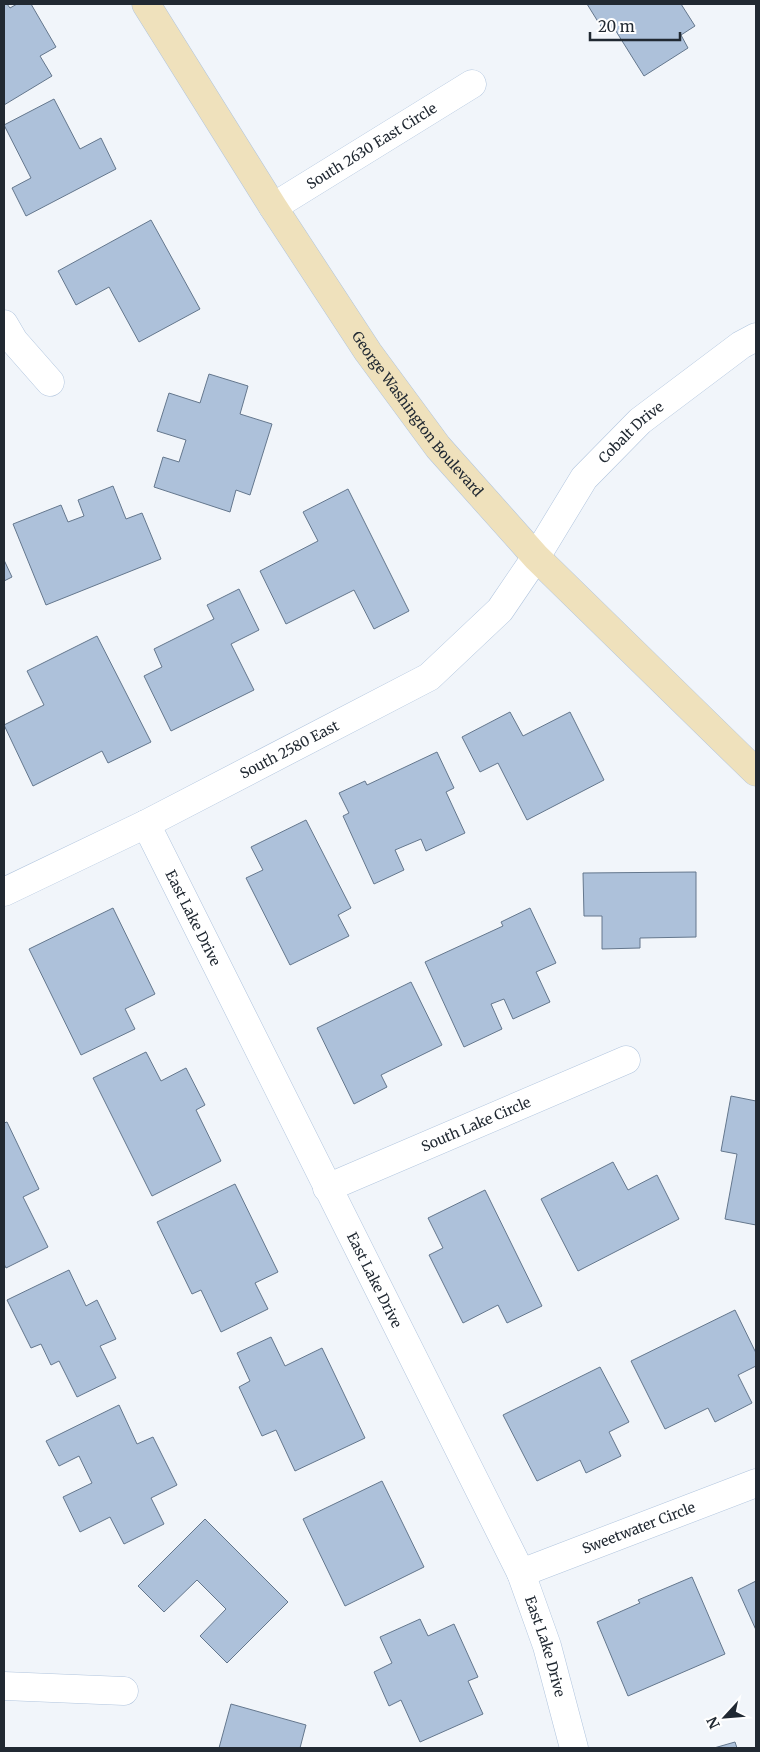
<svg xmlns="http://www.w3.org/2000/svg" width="760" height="1752" font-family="Merriweather,serif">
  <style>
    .building { fill: #adc1da; stroke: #64778d }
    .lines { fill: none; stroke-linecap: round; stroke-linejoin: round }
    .street-casing { stroke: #b1c5de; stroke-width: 29 }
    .secondary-casing { stroke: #b1c5de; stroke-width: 29 }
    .street { stroke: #fff; stroke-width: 28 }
    .secondary { stroke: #efe1bc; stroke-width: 28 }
    .labels { text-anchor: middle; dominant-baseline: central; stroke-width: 4; stroke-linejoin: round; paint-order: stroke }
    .street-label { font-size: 14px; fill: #212932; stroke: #fff }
  </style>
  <rect width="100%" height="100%" fill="#f1f5fa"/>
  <path class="building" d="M 4,4 L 7,4 L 10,8 L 17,4 L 31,4 L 56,47 L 40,56 L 52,76 L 4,105 Z
    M 587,4 L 681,4 L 695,26 L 681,35 L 688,48 L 644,76 L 614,28 L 605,33 Z
    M 54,99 L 80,149 L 101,138 L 116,169 L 26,216 L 12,188 L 31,178 L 4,125 Z
    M 151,220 L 200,309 L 139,342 L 109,287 L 76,305 L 58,271 Z
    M 209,374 L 248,386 L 240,414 L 272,424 L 250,495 L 236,490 L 230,512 L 154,487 L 163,457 L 179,462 L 186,440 L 157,431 L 169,393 L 200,403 Z
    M 113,486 L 126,519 L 142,513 L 161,559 L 46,605 L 13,524 L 61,505 L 68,522 L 84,516 L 78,500 Z
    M 348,489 L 409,611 L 374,629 L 354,590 L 286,624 L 260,571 L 318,541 L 303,512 Z
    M 4,560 L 12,577 L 4,581 Z
    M 239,589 L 259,630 L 231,644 L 254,690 L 171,731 L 144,676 L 162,667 L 154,649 L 214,619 L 207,605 Z
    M 97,636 L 151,742 L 108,763 L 102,751 L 33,786 L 4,725 L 44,705 L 27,671 Z
    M 510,712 L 523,736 L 570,712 L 604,780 L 527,820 L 498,763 L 480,772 L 462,737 Z
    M 437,752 L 454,788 L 446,792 L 465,833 L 426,851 L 421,839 L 395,850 L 404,870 L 374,884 L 343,816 L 349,813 L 339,793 L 365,781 L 367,785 Z
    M 306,820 L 351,908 L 338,915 L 349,936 L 290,965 L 246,878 L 263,870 L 251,847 Z
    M 696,872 L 696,937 L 640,938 L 640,948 L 602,949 L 602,916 L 584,916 L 583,873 Z
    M 113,908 L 155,994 L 125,1009 L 135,1029 L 81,1055 L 29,949 Z
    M 530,908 L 556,963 L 536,972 L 550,1002 L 513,1019 L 504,999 L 491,1004 L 502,1029 L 464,1047 L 425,962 L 503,926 L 501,922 Z
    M 411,982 L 442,1045 L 381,1075 L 387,1087 L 354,1104 L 317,1028 Z
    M 146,1052 L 161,1081 L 186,1068 L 205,1105 L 196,1110 L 221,1161 L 152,1196 L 93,1078 Z
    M 731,1096 L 756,1101 L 756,1225 L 725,1219 L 737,1154 L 721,1151 Z
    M 7,1122 L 39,1189 L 23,1197 L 48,1247 L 6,1268 L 4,1264 L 4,1123 Z
    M 613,1162 L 628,1190 L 657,1175 L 679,1219 L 578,1271 L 541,1199 Z
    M 235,1184 L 278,1272 L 255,1283 L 268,1309 L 221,1332 L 201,1290 L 192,1294 L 157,1222 Z
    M 485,1190 L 542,1306 L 507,1323 L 498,1305 L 463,1323 L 429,1255 L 443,1248 L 428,1218 Z
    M 69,1270 L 86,1306 L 97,1300 L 116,1339 L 100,1346 L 116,1378 L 77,1397 L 59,1361 L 51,1365 L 41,1344 L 31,1348 L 7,1300 Z
    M 735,1310 L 756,1353 L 756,1366 L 738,1375 L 752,1403 L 715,1422 L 708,1408 L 665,1429 L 631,1361 Z
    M 271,1337 L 285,1366 L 322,1348 L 365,1438 L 295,1471 L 276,1430 L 262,1436 L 239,1387 L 250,1381 L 237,1353 Z
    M 600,1367 L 629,1422 L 609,1432 L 621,1456 L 586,1473 L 580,1460 L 537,1481 L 503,1415 Z
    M 119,1405 L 137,1444 L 153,1437 L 177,1485 L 151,1498 L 164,1524 L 124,1544 L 110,1517 L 80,1532 L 63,1497 L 92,1483 L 79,1456 L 59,1466 L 46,1441 Z
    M 382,1481 L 424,1567 L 345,1606 L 303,1519 Z
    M 205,1519 L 288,1602 L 227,1663 L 200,1636 L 226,1609 L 197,1580 L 164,1612 L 138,1586 Z
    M 692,1577 L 725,1654 L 628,1696 L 597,1622 L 640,1603 L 638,1600 Z
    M 756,1581 L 756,1630 L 738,1590 Z
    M 420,1619 L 428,1636 L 454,1624 L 478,1677 L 468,1681 L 483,1714 L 420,1742 L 401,1700 L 389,1706 L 374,1672 L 392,1663 L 380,1637 Z
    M 231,1704 L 306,1725 L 300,1748 L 219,1748 Z
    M 735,1742 L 737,1748 L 714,1748 Z"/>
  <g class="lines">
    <defs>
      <g id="street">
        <path id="s1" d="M 273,207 L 472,84"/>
        <path d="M 4,324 L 14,341 L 50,382"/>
        <path id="s2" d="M 146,824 L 521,1573 L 547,1646 L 574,1748"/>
        <path id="s3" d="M 4,892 L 146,824 L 429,677 L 500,610 L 536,557 L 584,478 L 640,421 L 741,345 L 756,337"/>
        <path id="s4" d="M 327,1188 L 626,1060"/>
        <path id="s5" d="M 521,1573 L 756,1483"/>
        <path d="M 4,1686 L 124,1691"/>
      </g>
      <g id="secondary">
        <path id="s6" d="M 146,4 L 273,207 L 368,352 L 438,447 L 536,557 L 756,772"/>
      </g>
    </defs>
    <use href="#street" class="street-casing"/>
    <use href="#secondary" class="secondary-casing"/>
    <use href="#street" class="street"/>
    <use href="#secondary" class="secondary"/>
  </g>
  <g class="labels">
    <g class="street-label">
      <text stroke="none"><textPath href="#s1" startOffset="116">South 2630 East Circle</textPath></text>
      <text stroke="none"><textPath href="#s6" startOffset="492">George Washington Boulevard</textPath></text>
      <text stroke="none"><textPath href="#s3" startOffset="796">Cobalt Drive</textPath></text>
      <text stroke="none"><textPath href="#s3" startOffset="319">South 2580 East</textPath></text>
      <text stroke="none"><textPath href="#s2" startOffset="105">East Lake Drive</textPath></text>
      <text stroke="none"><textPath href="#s4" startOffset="162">South Lake Circle</textPath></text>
      <text stroke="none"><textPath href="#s2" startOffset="510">East Lake Drive</textPath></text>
      <text stroke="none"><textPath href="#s5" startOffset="126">Sweetwater Circle</textPath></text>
      <text stroke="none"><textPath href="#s2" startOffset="915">East Lake Drive</textPath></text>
    </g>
  </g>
  <rect width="760" height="1752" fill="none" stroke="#212932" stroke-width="10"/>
  <g transform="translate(725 1717) rotate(244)" stroke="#ffffff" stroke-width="4" paint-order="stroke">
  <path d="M0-4L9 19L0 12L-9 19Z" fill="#212932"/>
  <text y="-8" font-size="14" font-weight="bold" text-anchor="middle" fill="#212932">N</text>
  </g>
  <path d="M590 32v8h90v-8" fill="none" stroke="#212932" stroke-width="2.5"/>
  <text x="598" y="32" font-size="15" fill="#212932" stroke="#ffffff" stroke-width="4" paint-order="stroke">20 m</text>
</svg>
